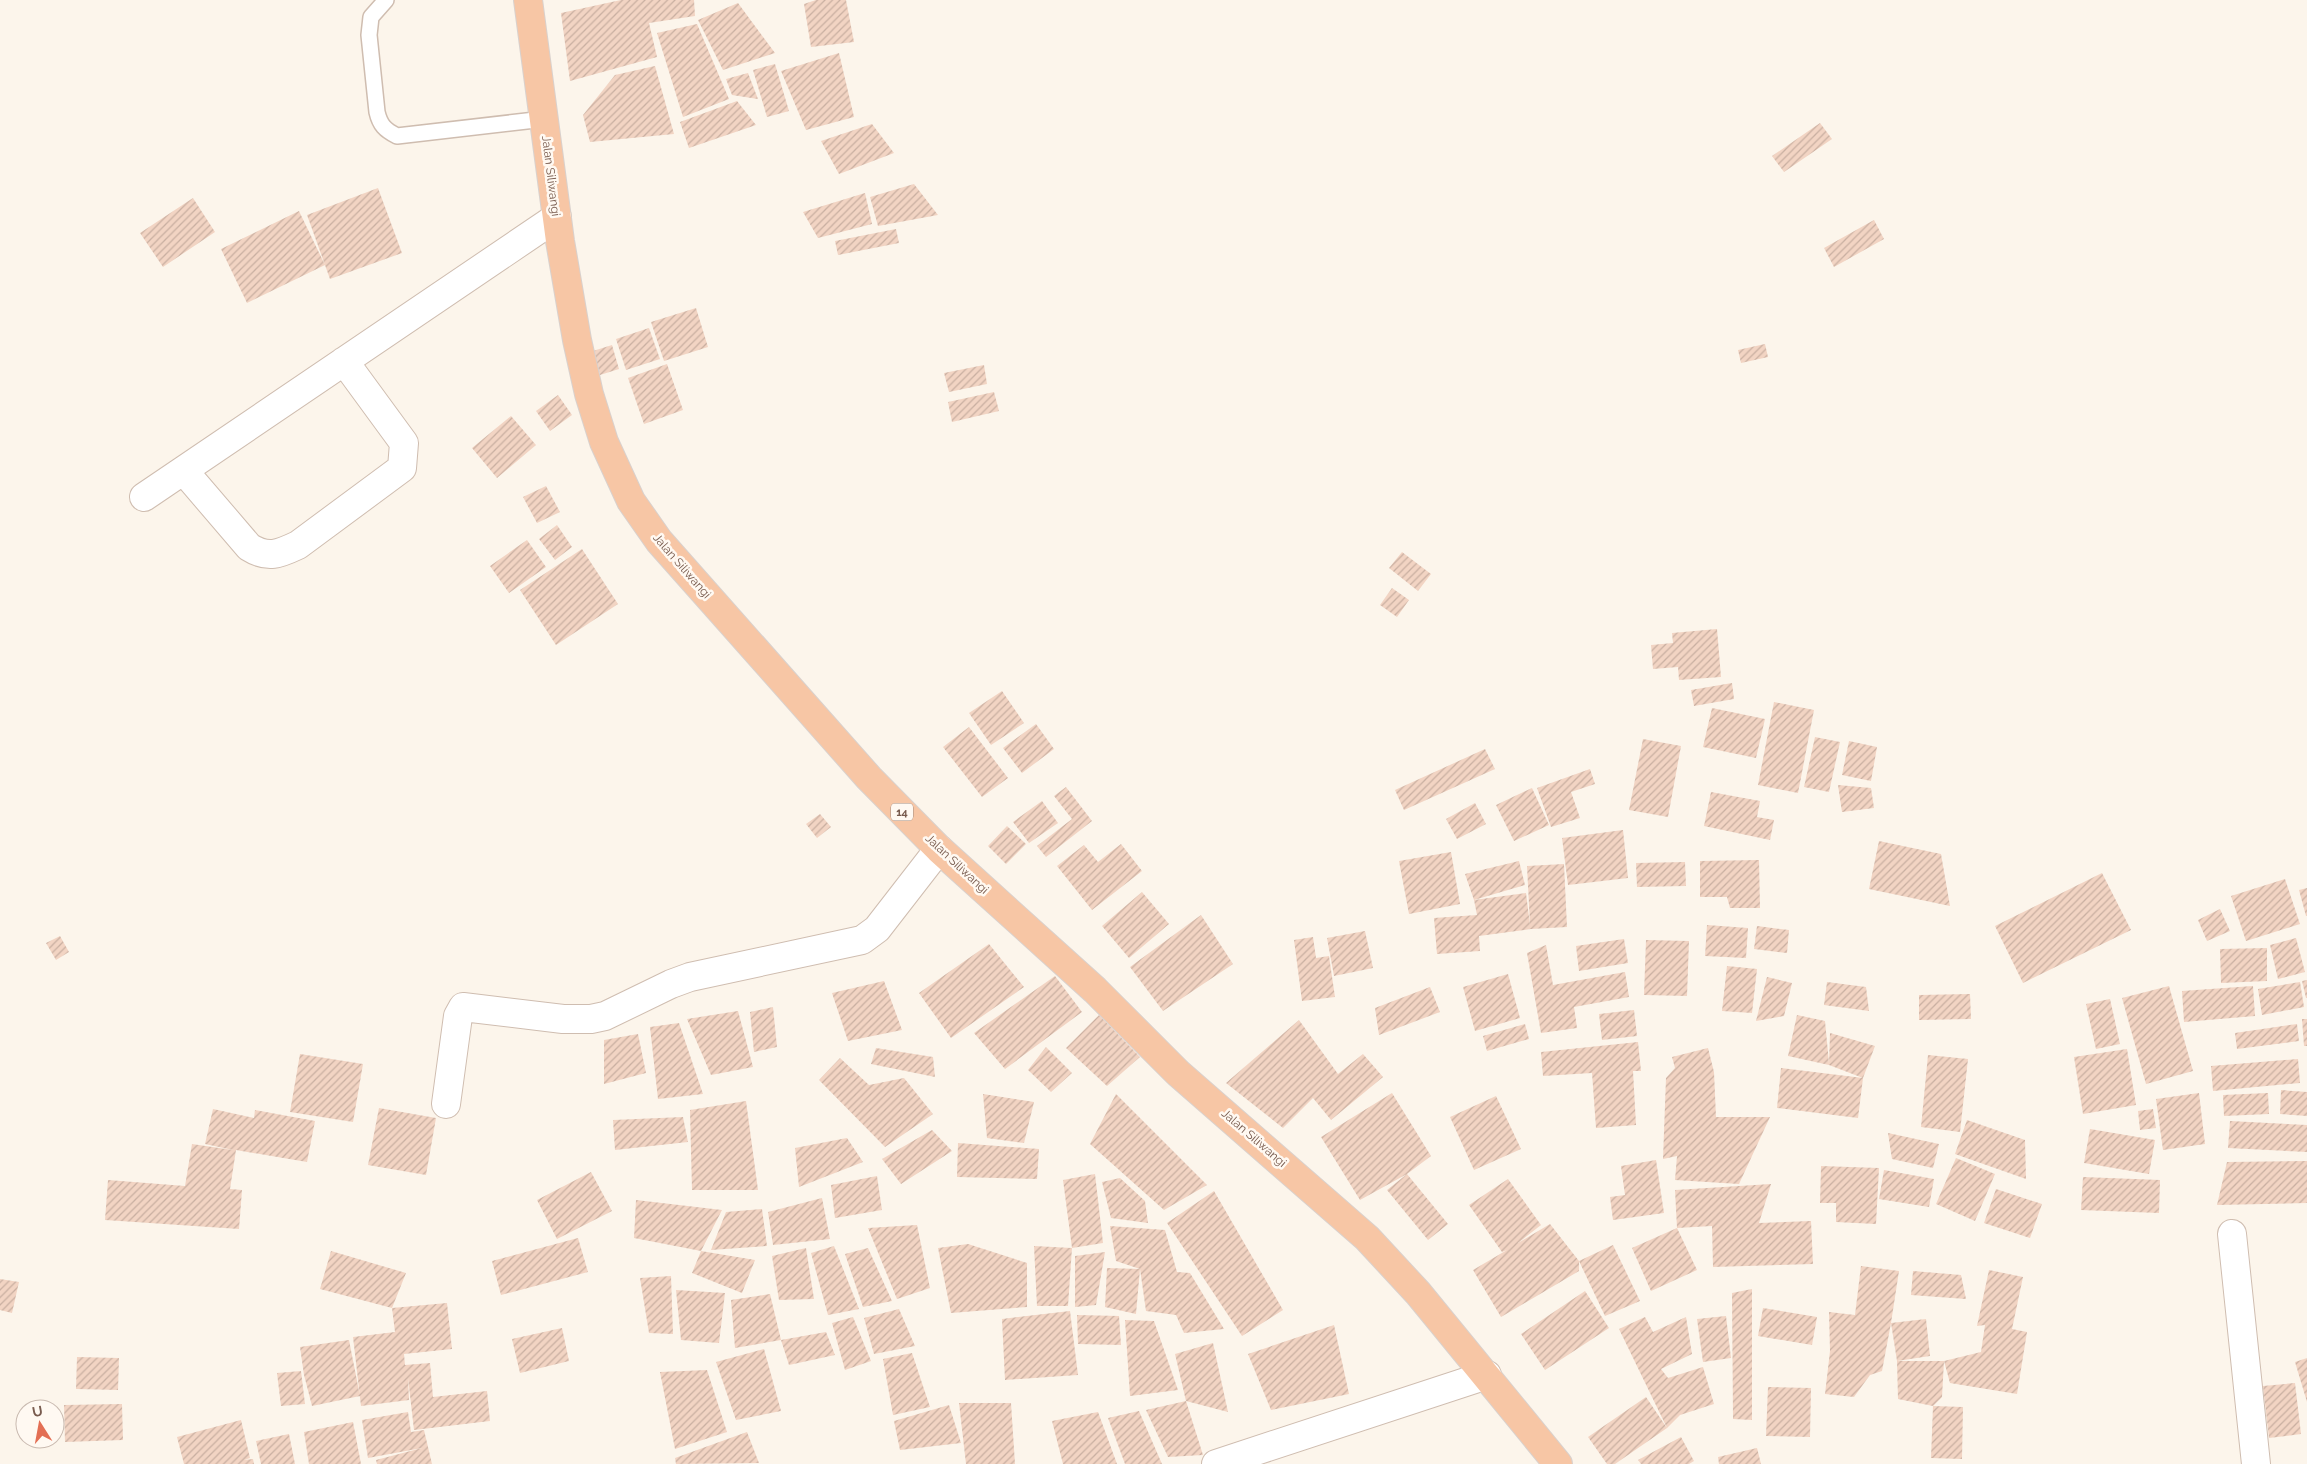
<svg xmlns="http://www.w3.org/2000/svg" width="2307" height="1464" font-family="Raleway,sans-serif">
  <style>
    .building { fill: url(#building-hatch) }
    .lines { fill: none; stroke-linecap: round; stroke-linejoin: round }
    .service-casing { stroke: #cfbdb0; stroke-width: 18 }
    .minor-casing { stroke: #cfbdb0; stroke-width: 30 }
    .trunk-casing { stroke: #d9d1cd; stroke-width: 30 }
    .service { stroke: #fff; stroke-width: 15 }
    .minor { stroke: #fff; stroke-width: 28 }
    .trunk { stroke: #f7c6a5; stroke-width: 28 }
    .labels { text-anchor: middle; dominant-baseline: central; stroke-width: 5; stroke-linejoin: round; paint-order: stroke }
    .shield { fill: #fff9f2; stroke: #a08a7f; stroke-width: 1 }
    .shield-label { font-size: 11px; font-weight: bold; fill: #785b4e }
    .street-label { font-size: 12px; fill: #785b4e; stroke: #fff9f2 }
  </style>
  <defs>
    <pattern id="building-hatch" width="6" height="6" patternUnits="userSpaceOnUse" patternTransform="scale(1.25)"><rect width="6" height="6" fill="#f2d4c3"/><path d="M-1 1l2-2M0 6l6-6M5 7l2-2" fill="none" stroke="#c9afa1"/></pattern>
  </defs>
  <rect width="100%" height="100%" fill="#fcf5eb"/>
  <path class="building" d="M 621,0 L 694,0 L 695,16 L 649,23 L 657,57 L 570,81 L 561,13 Z
    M 816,0 L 846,0 L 854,42 L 811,47 L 804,4 Z
    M 738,3 L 775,53 L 723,70 L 698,20 Z
    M 697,24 L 729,99 L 683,117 L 657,33 Z
    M 839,53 L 854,117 L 806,130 L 781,71 Z
    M 775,64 L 789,111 L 767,117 L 753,70 Z
    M 655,66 L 674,134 L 590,142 L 583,115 L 615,75 Z
    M 748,73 L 758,99 L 732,95 L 726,79 Z
    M 737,101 L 756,125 L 689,148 L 680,122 Z
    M 1820,123 L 1832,139 L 1784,172 L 1772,156 Z
    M 872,124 L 894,153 L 839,174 L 821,141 Z
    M 914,184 L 938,215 L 878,226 L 870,197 Z
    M 378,188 L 402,253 L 330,279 L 307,215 Z
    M 865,193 L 872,224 L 818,238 L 803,212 Z
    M 193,198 L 215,232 L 163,267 L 140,233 Z
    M 299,211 L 325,265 L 247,303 L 221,249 Z
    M 1874,220 L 1884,239 L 1834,267 L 1824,248 Z
    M 896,229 L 899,243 L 838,255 L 835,241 Z
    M 696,308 L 708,347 L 664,361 L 651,322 Z
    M 649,328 L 660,359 L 626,370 L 616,339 Z
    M 1765,344 L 1768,357 L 1741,363 L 1738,350 Z
    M 612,345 L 619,369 L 600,375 L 593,351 Z
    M 667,364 L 683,410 L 644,424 L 628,378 Z
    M 984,365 L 987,384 L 949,392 L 944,373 Z
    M 994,392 L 999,411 L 952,422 L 948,402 Z
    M 558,395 L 572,415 L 550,431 L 536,411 Z
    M 511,416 L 536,445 L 497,478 L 472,448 Z
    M 546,486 L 560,512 L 537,523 L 523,497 Z
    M 557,525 L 572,547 L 555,560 L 539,539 Z
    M 527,540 L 546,567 L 509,593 L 490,566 Z
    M 582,549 L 618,604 L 556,645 L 520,590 Z
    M 1402,552 L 1431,574 L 1418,591 L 1389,568 Z
    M 1392,588 L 1409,600 L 1397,617 L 1380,605 Z
    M 1717,629 L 1721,677 L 1679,680 L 1678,667 L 1653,669 L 1651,645 L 1673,643 L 1672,633 Z
    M 1732,683 L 1734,699 L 1694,706 L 1691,690 Z
    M 1002,691 L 1024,723 L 991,745 L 969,713 Z
    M 1774,702 L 1814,710 L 1798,793 L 1758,785 Z
    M 1712,708 L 1765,719 L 1756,758 L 1703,747 Z
    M 1036,724 L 1054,749 L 1022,773 L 1003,748 Z
    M 969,727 L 1008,778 L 982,797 L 943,747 Z
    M 1815,737 L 1840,742 L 1829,792 L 1804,787 Z
    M 1643,739 L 1681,746 L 1668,817 L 1629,810 Z
    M 1849,741 L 1877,747 L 1871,781 L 1842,775 Z
    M 1485,749 L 1495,769 L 1404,810 L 1395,790 Z
    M 1590,769 L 1595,784 L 1571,792 L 1580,818 L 1551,827 L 1537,788 Z
    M 1838,785 L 1871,788 L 1874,808 L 1842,812 Z
    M 1066,787 L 1092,821 L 1046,857 L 1037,846 L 1072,819 L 1054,796 Z
    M 1532,788 L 1549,825 L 1514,841 L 1496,805 Z
    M 1711,792 L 1760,801 L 1757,817 L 1774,820 L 1770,840 L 1704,826 Z
    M 1042,801 L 1058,823 L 1029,843 L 1013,822 Z
    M 1475,803 L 1486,824 L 1457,839 L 1446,819 Z
    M 820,814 L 831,827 L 817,838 L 806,824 Z
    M 1007,826 L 1026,844 L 1006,864 L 988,846 Z
    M 1623,830 L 1628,878 L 1568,885 L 1562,838 Z
    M 1879,841 L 1941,854 L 1950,906 L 1869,889 Z
    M 1121,844 L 1142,871 L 1092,910 L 1057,866 L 1084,845 L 1098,862 Z
    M 1451,852 L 1460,904 L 1409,914 L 1399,861 Z
    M 1759,860 L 1760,908 L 1730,908 L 1727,897 L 1700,897 L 1700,861 Z
    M 1519,861 L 1525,885 L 1474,900 L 1465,874 Z
    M 1685,862 L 1686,886 L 1637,887 L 1636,863 Z
    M 1564,864 L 1567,927 L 1531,929 L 1479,936 L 1480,951 L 1437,954 L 1434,918 L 1477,915 L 1474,900 L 1526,893 L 1530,925 L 1527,866 Z
    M 2102,873 L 2131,930 L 2023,983 L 1995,926 Z
    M 2285,879 L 2300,924 L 2246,941 L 2231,896 Z
    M 2307,888 L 2307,916 L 2306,916 L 2299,890 Z
    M 1142,892 L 1169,924 L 1129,958 L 1102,926 Z
    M 2220,909 L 2230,931 L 2207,941 L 2198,920 Z
    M 1201,915 L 1233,964 L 1163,1011 L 1130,967 Z
    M 1707,925 L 1748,928 L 1746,958 L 1705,956 Z
    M 1757,926 L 1789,930 L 1787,953 L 1754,949 Z
    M 1365,931 L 1373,968 L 1334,976 L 1327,938 Z
    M 60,936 L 69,952 L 56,960 L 46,943 Z
    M 1313,937 L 1316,958 L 1329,956 L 1335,997 L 1302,1001 L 1294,940 Z
    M 2296,938 L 2305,972 L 2278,979 L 2270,945 Z
    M 1624,939 L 1628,963 L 1579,971 L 1576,946 Z
    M 1646,940 L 1689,941 L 1687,996 L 1644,995 Z
    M 989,944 L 1024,987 L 951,1038 L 919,993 Z
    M 1546,945 L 1553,985 L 1625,972 L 1629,997 L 1574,1007 L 1577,1028 L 1541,1033 L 1527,953 Z
    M 2267,948 L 2267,981 L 2221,983 L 2220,949 Z
    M 1727,966 L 1757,969 L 1752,1013 L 1722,1011 Z
    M 1508,974 L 1520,1018 L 1475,1031 L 1463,987 Z
    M 1055,976 L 1082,1012 L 1005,1069 L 974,1033 Z
    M 1767,977 L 1792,983 L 1784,1016 L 1756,1021 Z
    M 2307,980 L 2307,998 L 2306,998 L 2302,981 Z
    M 884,981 L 902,1030 L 848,1041 L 832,993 Z
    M 1827,982 L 1866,987 L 1869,1011 L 1824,1005 Z
    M 2300,982 L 2304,1007 L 2262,1015 L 2258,989 Z
    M 2169,986 L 2193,1071 L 2146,1084 L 2122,998 Z
    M 2253,986 L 2255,1016 L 2184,1022 L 2182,991 Z
    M 1430,987 L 1440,1012 L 1379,1035 L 1375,1008 Z
    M 1970,994 L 1971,1019 L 1919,1020 L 1919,995 Z
    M 2110,999 L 2120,1044 L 2096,1049 L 2086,1004 Z
    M 773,1007 L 777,1047 L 754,1052 L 750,1012 Z
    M 1634,1010 L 1637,1036 L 1602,1040 L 1599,1014 Z
    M 738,1011 L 753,1067 L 711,1075 L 687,1019 Z
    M 1099,1015 L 1140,1057 L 1107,1086 L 1066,1048 Z
    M 1797,1015 L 1825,1021 L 1829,1063 L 1830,1033 L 1875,1046 L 1863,1078 L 1829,1065 L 1788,1056 Z
    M 2302,1019 L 2307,1019 L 2307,1046 L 2304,1046 Z
    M 1299,1020 L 1338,1074 L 1363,1054 L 1383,1077 L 1331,1120 L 1313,1098 L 1283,1128 L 1226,1083 Z
    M 679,1023 L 703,1094 L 658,1099 L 650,1027 Z
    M 1525,1024 L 1529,1039 L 1487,1051 L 1483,1036 Z
    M 2297,1024 L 2299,1041 L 2237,1049 L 2235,1033 Z
    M 638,1034 L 646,1073 L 604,1084 L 604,1040 Z
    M 1638,1042 L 1641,1071 L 1633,1071 L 1636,1125 L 1596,1128 L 1592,1073 L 1543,1076 L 1541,1052 Z
    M 1046,1047 L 1072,1073 L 1051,1092 L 1028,1070 Z
    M 876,1048 L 933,1057 L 935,1077 L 871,1064 Z
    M 1708,1048 L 1714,1072 L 1716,1117 L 1770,1117 L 1739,1184 L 1675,1180 L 1677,1156 L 1663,1159 L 1666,1078 L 1675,1068 L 1672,1057 Z
    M 2127,1049 L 2136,1105 L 2083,1114 L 2074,1057 Z
    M 300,1054 L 363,1064 L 353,1122 L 290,1112 Z
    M 1928,1055 L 1968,1059 L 1960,1132 L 1921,1127 Z
    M 840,1058 L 869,1085 L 904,1078 L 933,1114 L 885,1147 L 819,1080 Z
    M 2298,1059 L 2300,1083 L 2213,1091 L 2211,1066 Z
    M 1781,1068 L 1863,1078 L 1858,1118 L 1777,1108 Z
    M 2281,1090 L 2307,1092 L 2307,1116 L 2280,1114 Z
    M 1392,1093 L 1431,1156 L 1407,1174 L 1448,1224 L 1428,1240 L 1387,1190 L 1407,1174 L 1360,1200 L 1321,1137 Z
    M 2199,1093 L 2205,1144 L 2163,1150 L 2156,1099 Z
    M 2268,1093 L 2269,1114 L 2224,1116 L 2223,1095 Z
    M 983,1094 L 1034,1102 L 1024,1143 L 987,1138 Z
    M 1116,1094 L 1207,1185 L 1164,1210 L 1090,1144 Z
    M 1496,1096 L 1521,1149 L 1474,1170 L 1450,1117 Z
    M 746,1101 L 758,1190 L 692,1190 L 690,1110 Z
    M 379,1108 L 436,1118 L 426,1175 L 368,1165 Z
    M 213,1109 L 254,1118 L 255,1110 L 315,1121 L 307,1162 L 236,1150 L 230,1189 L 242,1190 L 239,1229 L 105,1220 L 108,1180 L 185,1186 L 192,1144 L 233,1150 L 205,1144 Z
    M 2153,1109 L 2156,1128 L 2140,1130 L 2138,1111 Z
    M 683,1117 L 688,1142 L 615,1150 L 613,1120 Z
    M 1967,1120 L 2025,1140 L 2026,1179 L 1955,1154 Z
    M 2230,1121 L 2307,1125 L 2307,1152 L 2228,1148 Z
    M 2090,1129 L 2155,1140 L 2149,1174 L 2084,1163 Z
    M 932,1130 L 952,1151 L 901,1184 L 882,1159 Z
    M 1888,1133 L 1939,1144 L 1933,1168 L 1892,1159 Z
    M 847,1138 L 863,1162 L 799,1187 L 795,1148 Z
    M 958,1143 L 1039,1149 L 1037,1179 L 957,1177 Z
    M 1956,1158 L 1995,1174 L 1975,1221 L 1936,1204 Z
    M 1656,1160 L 1664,1213 L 1613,1220 L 1610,1197 L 1625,1195 L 1621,1166 Z
    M 2307,1161 L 2307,1203 L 2217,1205 L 2227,1162 Z
    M 1821,1166 L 1879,1168 L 1876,1224 L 1836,1222 L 1836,1203 L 1820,1203 Z
    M 1884,1170 L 1934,1179 L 1929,1207 L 1879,1199 Z
    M 591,1172 L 612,1211 L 557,1239 L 537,1200 Z
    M 1095,1174 L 1103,1243 L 1072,1248 L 1068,1306 L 1037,1306 L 1034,1246 L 1072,1248 L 1063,1180 Z
    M 877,1176 L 882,1210 L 835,1218 L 831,1185 Z
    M 2083,1177 L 2160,1180 L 2159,1213 L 2081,1210 Z
    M 1120,1178 L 1145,1201 L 1148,1223 L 1111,1218 L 1102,1182 Z
    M 1508,1179 L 1541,1225 L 1518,1243 L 1550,1224 L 1579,1261 L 1613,1245 L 1640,1301 L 1605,1316 L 1579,1261 L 1579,1271 L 1501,1317 L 1473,1270 L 1507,1250 L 1502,1252 L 1469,1205 Z
    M 1771,1184 L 1759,1223 L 1811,1221 L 1813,1264 L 1713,1267 L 1712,1226 L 1677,1228 L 1697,1270 L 1651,1291 L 1632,1248 L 1677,1228 L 1675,1190 Z
    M 1996,1189 L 2042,1204 L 2030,1238 L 1984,1223 Z
    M 1214,1191 L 1283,1310 L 1242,1336 L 1167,1223 Z
    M 822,1198 L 830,1239 L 773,1245 L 768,1212 Z
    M 636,1200 L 722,1210 L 701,1251 L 634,1238 Z
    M 762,1209 L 767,1246 L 711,1250 L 726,1212 Z
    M 917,1225 L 930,1288 L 897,1299 L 868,1228 Z
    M 1110,1226 L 1165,1230 L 1177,1272 L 1190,1273 L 1224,1329 L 1184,1333 L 1176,1315 L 1146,1311 L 1140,1269 L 1116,1261 Z
    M 578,1238 L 588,1272 L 501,1295 L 492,1261 Z
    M 968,1244 L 1027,1263 L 1027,1307 L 951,1313 L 938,1248 Z
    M 834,1246 L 859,1309 L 828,1315 L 811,1253 Z
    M 806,1248 L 814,1299 L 779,1300 L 772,1256 Z
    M 868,1248 L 892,1301 L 863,1307 L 845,1254 Z
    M 331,1251 L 406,1273 L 392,1308 L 447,1303 L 452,1349 L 404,1354 L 405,1365 L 430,1363 L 433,1397 L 487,1391 L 490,1421 L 414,1430 L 408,1378 L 409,1400 L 361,1406 L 353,1337 L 395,1332 L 392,1308 L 320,1289 Z
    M 701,1251 L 755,1260 L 742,1293 L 692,1273 Z
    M 1105,1252 L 1096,1305 L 1075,1307 L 1075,1256 Z
    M 1861,1266 L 1899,1271 L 1891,1323 L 1926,1319 L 1930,1356 L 1897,1361 L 1944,1361 L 1942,1397 L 1933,1406 L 1898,1399 L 1897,1361 L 1891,1323 L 1882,1371 L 1870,1375 L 1854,1397 L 1825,1394 L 1830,1351 L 1829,1312 L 1855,1315 Z
    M 1107,1268 L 1140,1269 L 1136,1314 L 1105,1307 Z
    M 1989,1270 L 2023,1277 L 2012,1329 L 2027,1332 L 2017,1394 L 1950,1383 L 1944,1361 L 1981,1352 L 1985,1325 L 1977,1326 Z
    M 1913,1271 L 1961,1275 L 1966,1299 L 1911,1295 Z
    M 671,1276 L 673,1334 L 649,1333 L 640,1278 Z
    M 0,1279 L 19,1282 L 12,1313 L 0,1310 Z
    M 1752,1289 L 1752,1420 L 1733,1419 L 1732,1293 Z
    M 676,1290 L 725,1293 L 719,1343 L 681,1340 Z
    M 1585,1291 L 1609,1328 L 1545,1370 L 1521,1334 Z
    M 770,1294 L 781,1340 L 826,1332 L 835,1355 L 789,1365 L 781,1340 L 735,1348 L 731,1300 Z
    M 1763,1308 L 1817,1317 L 1812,1345 L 1758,1336 Z
    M 899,1309 L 915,1346 L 874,1354 L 864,1318 Z
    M 1070,1311 L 1078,1375 L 1005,1380 L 1002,1319 Z
    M 1077,1315 L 1119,1316 L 1121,1345 L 1078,1344 Z
    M 1726,1316 L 1731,1358 L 1703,1362 L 1697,1319 Z
    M 853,1317 L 871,1361 L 845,1370 L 832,1323 Z
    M 1645,1317 L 1653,1332 L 1686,1317 L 1692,1354 L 1661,1369 L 1668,1378 L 1703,1367 L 1714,1404 L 1680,1415 L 1667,1428 L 1615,1464 L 1607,1464 L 1588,1437 L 1646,1397 L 1667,1428 L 1619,1329 Z
    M 1125,1320 L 1154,1321 L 1178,1390 L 1130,1396 Z
    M 1334,1325 L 1349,1394 L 1271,1410 L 1248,1354 Z
    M 562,1328 L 569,1361 L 520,1373 L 512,1339 Z
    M 349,1340 L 360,1396 L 312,1406 L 304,1375 L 300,1347 Z
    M 1213,1343 L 1228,1412 L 1186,1401 L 1175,1354 Z
    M 764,1349 L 781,1411 L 736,1420 L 716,1362 Z
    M 912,1353 L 930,1407 L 893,1415 L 883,1359 Z
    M 77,1357 L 119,1358 L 118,1390 L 76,1389 Z
    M 2307,1358 L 2307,1402 L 2295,1362 Z
    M 707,1370 L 727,1432 L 675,1449 L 660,1372 Z
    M 301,1371 L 305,1404 L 281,1406 L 277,1373 Z
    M 2295,1383 L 2301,1434 L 2269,1438 L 2263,1386 Z
    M 1768,1387 L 1811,1388 L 1810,1437 L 1766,1436 Z
    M 1186,1401 L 1203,1455 L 1168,1457 L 1146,1410 Z
    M 959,1403 L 1011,1403 L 1015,1464 L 966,1464 Z
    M 122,1404 L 123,1440 L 65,1442 L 64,1405 Z
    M 949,1405 L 961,1443 L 900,1450 L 894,1421 Z
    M 1933,1406 L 1963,1407 L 1962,1459 L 1931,1458 Z
    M 1139,1411 L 1162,1464 L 1125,1464 L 1108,1418 Z
    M 408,1412 L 411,1432 L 424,1430 L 432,1464 L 377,1464 L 376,1460 L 422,1448 L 368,1458 L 362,1420 Z
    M 1098,1412 L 1117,1464 L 1063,1464 L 1052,1421 Z
    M 241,1420 L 250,1458 L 244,1460 L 253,1459 L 254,1464 L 184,1464 L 177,1437 Z
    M 353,1422 L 361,1464 L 309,1464 L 304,1432 Z
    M 747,1432 L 759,1463 L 676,1464 L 675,1458 Z
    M 289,1434 L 295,1464 L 261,1464 L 256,1441 Z
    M 1681,1437 L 1694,1461 L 1689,1464 L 1641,1464 L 1638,1460 Z
    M 1757,1448 L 1761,1464 L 1719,1464 L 1718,1457 Z"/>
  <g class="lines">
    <defs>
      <path id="service" d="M 386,0 L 371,17 L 369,35 L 377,112 C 380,125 385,130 397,136 L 544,119"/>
      <path id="minor" d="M 184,471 L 249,547 C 268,559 279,554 298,545 L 402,468 L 404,443 L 344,361
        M 144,497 L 557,217
        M 446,1104 L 458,1016 L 463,1007 L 563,1019 L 591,1019 L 605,1016 L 671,984 L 690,977 L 862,940 L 877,929 L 939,849
        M 2232,1234 L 2256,1464
        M 1216,1464 L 1487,1375"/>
      <path id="trunk" d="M 528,0 L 560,241 L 577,340 L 589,394 L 604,442 L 631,501 L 659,541 L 869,778 L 939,849 L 1095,990 L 1178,1073 L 1367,1238 L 1418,1293 L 1558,1464"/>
    </defs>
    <use href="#service" class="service-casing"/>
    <use href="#minor" class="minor-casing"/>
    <use href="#trunk" class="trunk-casing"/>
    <use href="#service" class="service"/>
    <use href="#minor" class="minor"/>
    <use href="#trunk" class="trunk"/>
  </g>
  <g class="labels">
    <rect class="shield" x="891" y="803.5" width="22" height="17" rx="4"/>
    <g class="shield-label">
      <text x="902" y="812">14</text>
    </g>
    <g class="street-label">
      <text transform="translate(551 176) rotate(83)">Jalan Siliwangi</text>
      <text transform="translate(682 566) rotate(49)">Jalan Siliwangi</text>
      <text transform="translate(957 864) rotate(43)">Jalan Siliwangi</text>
      <text transform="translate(1254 1138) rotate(41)">Jalan Siliwangi</text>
    </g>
  </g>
  <g transform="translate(40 1424) rotate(349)"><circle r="24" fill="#fff9f2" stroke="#c9bab0"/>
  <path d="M0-4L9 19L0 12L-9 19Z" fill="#e36f54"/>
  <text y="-8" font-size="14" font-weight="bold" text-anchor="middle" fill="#785b4e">U</text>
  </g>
</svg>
